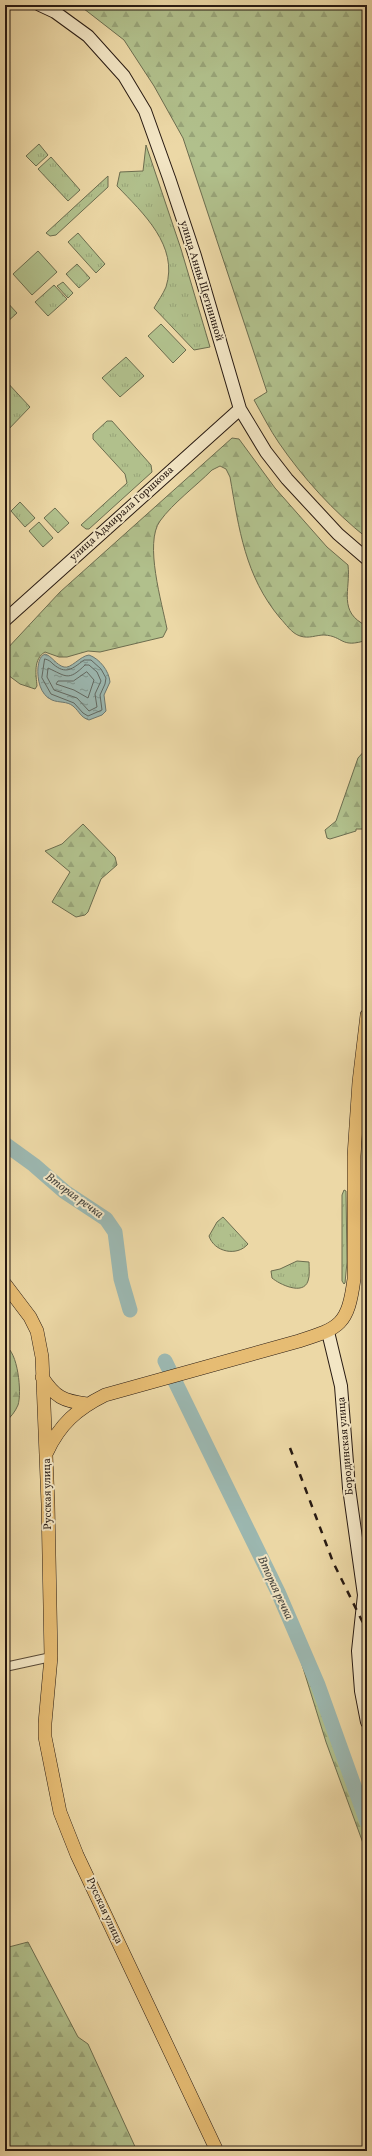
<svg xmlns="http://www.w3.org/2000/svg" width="372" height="2156" font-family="Vollkorn,serif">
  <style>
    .grass { fill: url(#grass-tufts); stroke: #6c6d4f }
    .forest { fill: url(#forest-firs); stroke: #6c6d4f }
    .garden { fill: #b1c08c; stroke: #6c6d4f }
    .water { fill: url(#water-ripples); stroke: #6e7971 }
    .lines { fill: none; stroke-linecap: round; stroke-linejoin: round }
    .shore { stroke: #626962; stroke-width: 1 }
    .river { stroke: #9cb8b1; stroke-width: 15 }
    .minor-casing { stroke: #594a37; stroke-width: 10 }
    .secondary-casing { stroke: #281a12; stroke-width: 14 }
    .primary-casing { stroke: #281a12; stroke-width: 14 }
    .minor { stroke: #f3e6c5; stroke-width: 8 }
    .secondary { stroke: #f3e6c5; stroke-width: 12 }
    .primary { stroke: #e6bc73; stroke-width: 13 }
    .rail { stroke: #281a12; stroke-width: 2.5; stroke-dasharray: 7 7; stroke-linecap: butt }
    .labels { text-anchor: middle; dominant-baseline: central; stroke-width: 4; stroke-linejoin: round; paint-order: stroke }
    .street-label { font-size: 11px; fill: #281a12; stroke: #f3e6c5 }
    .water-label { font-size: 12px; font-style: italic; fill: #4b4942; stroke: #f3e6c5 }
  </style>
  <defs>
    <pattern id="grass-tufts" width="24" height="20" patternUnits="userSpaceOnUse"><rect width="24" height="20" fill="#b1c08c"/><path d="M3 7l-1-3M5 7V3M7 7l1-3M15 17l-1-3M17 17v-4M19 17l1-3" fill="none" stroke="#98a478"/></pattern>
    <pattern id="forest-firs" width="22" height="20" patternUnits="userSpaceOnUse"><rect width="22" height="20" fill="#b1c08c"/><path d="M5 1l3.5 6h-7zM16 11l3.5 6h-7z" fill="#98a478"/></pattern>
    <pattern id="water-ripples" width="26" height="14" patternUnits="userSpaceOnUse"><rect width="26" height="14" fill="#9cb8b1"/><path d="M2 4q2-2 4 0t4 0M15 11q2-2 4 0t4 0" fill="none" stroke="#7f958f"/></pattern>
  </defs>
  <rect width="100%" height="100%" fill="#ecd8a6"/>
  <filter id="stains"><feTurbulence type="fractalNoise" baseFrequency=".005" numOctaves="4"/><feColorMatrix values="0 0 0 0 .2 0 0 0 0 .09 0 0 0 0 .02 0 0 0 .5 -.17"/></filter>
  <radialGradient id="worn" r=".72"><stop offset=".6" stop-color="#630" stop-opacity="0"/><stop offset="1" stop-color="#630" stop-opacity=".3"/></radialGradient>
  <path class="grass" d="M 39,144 L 48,155 L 36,166 L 26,156 Z
    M 146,145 L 181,249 L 210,347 L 194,350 L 154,308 C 158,301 163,294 166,287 C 179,246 143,213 117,186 L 120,172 L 143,171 Z
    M 51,157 L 80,190 L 68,201 L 38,169 Z
    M 108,176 L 108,187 L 56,235 L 50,236 L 46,233 Z
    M 78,233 L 105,264 L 96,273 L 68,242 Z
    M 77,264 L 90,278 L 79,288 L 66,274 Z
    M 63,282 L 73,293 L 68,298 L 57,286 Z
    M 54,285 L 67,299 L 48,316 L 35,302 Z
    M 5,300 L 17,313 L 5,324 Z
    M 126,357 L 144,376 L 120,397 L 102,378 Z
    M 5,380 L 30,407 L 5,433 Z
    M 107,421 L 112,421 L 151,465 L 152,472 L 89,529 L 86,529 L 81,525 L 127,483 L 125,474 L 93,439 L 93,434 Z
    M 20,502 L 35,518 L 25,527 L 11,511 Z
    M 55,508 L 69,523 L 58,533 L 44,518 Z
    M 344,1190 L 346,1191 L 347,1262 L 345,1283 L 344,1284 L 342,1281 L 342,1195 Z
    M 223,1217 L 248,1244 C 237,1257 214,1252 209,1236 L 217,1222 Z
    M 297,1261 L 309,1262 C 309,1268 310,1276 308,1281 C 303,1296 279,1284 272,1278 L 271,1271 L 280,1269 Z"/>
  <path class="forest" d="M 79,5 L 367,5 L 367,538 C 334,512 303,478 279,443 C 270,430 262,414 254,400 L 267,392 L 183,138 L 154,86 L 124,40 Z
    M 232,438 L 239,439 L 275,488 L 327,547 L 348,565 C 351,590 337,612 367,626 L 367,640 C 340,649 344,636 324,635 C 316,635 309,639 300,636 C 291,633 286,624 280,618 C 245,576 239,529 230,477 L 226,469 L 220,466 L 212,470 C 196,486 173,503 160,521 C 144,543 162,603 167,629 L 163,637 L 100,652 L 88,651 L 67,657 L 59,657 L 45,652 C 33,659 36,675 37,686 L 35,689 L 20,684 L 8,675 L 5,651 L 60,592 Z
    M 367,748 L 367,829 L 356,829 L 356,831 L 330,839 L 327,838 L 325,830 L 336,821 L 358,758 Z
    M 83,824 L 115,857 L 117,865 L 101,879 L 88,912 L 85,915 L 76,917 L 52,902 L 70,872 L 45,851 L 62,844 Z
    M 5,1346 C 18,1351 22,1393 18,1405 C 15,1412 11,1417 5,1422 Z
    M 299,1655 L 303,1657 L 367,1837 L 367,1854 L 326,1742 Z
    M 28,1942 L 78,2037 L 88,2044 L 137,2151 L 5,2151 L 5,1948 Z"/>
  <path class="garden" d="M 38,251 L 57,272 L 32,295 L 13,274 Z
    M 161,324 L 186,350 L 173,363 L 148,336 Z
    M 39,522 L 53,538 L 43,547 L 29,531 Z"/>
  <path class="water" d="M 45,654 C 52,656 56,665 64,667 C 71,669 80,656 89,655 C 100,659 109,671 110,682 L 104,695 L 106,711 L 102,715 L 89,720 C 80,717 80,712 73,706 C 67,701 59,703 52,700 C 40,695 37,679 38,667 C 39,662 39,657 45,654 Z"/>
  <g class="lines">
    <path class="shore" d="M 45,659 C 49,660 50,661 53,664 C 66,675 72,669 84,660 L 91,660 L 101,669 L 106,678 L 105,684 L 100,695 L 102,710 L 88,716 L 83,713 L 74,703 L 51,694 L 42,678 Z
      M 85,665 L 89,665 L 97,672 L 101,681 L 95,694 L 97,707 L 89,711 L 77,698 L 54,690 L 47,677 L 48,668 C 66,676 68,682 85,665 Z
      M 87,672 L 94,680 L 88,698 L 74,690 L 56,684 L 58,681 L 73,681 Z"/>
    <path class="river" d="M 5,1144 L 34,1165 L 65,1192 L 106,1219 L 115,1232 L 121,1279 L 130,1310
      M 165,1361 L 278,1592 L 318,1685 L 367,1822"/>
    <defs>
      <path id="minor" d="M 5,1667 L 51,1657"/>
      <path id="secondary" d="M 40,5 L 55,12 L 88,36 L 124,76 L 145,111 L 169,178 L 195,256 L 240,409 L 266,452 L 287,479 L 338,534 L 367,559
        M 5,620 L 240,409
        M 328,1332 L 341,1386 L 349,1488 L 364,1595 L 358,1651 L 361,1691 L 367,1722"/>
      <path id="primary" d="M 5,1284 L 30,1317 L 37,1331 L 42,1357 L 48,1504 L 51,1657 L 45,1723 L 45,1737 L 60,1812 L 77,1855 L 217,2151
        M 42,1377 C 55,1397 63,1401 87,1404
        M 47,1452 C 60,1424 77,1409 105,1395 L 299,1341 C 340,1328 348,1325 354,1279 L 354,1156 L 359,1082 L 367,1015"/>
    </defs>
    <use href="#minor" class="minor-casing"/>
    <use href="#secondary" class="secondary-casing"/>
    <use href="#primary" class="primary-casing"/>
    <use href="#minor" class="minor"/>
    <use href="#secondary" class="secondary"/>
    <use href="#primary" class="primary"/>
    <path class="rail" d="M 290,1448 L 333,1562 L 367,1631"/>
  </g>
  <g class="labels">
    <g class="street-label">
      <text transform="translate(201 281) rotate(73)">улица Анны Щетининой</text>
      <text transform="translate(122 514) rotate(-42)">улица Адмирала Горшкова</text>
      <text transform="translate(346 1446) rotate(-95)">Бородинская улица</text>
      <text transform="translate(48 1494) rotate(-91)">Русская улица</text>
      <text transform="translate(104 1911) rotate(65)">Русская улица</text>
    </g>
    <g class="water-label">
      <text transform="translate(74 1196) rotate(36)">Вторая речка</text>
      <text transform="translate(275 1588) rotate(65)">Вторая речка</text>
    </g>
  </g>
  <rect width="372" height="2156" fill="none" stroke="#ecd8a6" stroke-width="20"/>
  <rect x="6" y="6" width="360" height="2144" fill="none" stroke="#281a12" stroke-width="2"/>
  <rect x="10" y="10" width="352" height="2136" fill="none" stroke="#281a12"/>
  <rect width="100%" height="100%" filter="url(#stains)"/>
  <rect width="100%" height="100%" fill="url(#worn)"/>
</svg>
